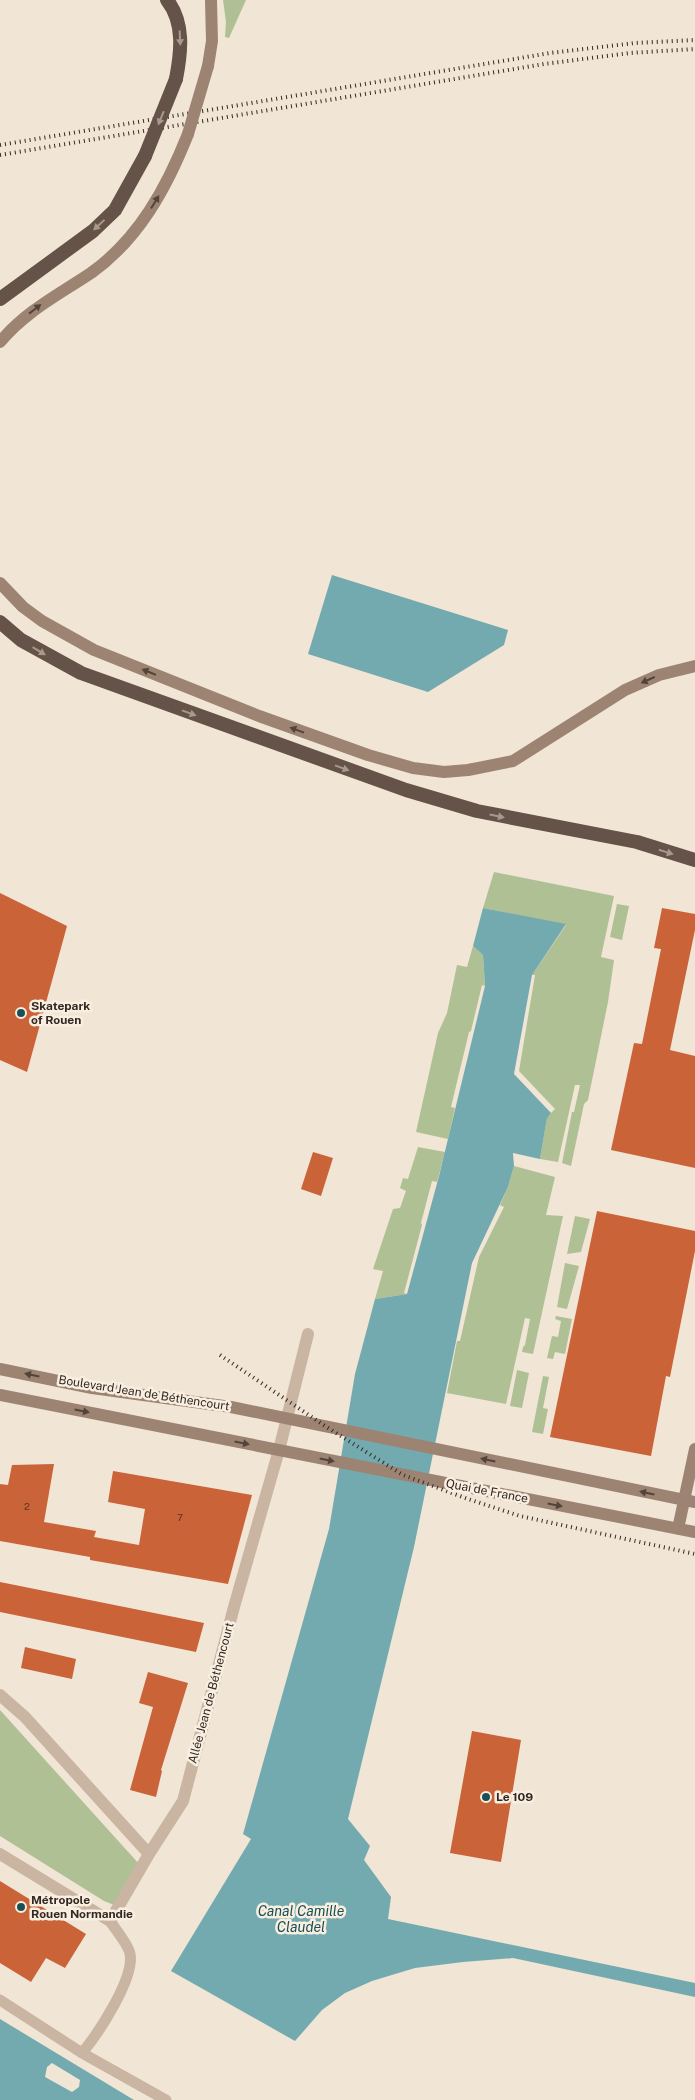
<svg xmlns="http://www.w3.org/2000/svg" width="695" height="2100" font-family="'Public Sans',sans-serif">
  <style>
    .green { fill: #b0c095 }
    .water { fill: #73aaaf }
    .pier { fill: #f1e5d5 }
    .building { fill: #cb6339 }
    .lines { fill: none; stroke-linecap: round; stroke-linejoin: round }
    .pedestrian { stroke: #c9b5a1; stroke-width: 11 }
    .minor { stroke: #c9b5a1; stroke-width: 12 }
    .secondary { stroke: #9d8472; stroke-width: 12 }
    .trunk { stroke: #655248; stroke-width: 14 }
    .rail { stroke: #332924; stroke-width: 4; stroke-dasharray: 1 4; stroke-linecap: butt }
    .secondary-bridge { stroke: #9d8472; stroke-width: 12 }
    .trunk-bridge { stroke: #655248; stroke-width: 14 }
    .oneway { fill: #a8998d }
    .oneway2 { fill: #53443b }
    .poi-dot { fill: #194f55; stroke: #f9efe1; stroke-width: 2 }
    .labels { text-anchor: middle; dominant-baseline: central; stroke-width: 5; stroke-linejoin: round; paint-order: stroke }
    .number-label { font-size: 10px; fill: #593829 }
    .poi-label { font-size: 12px; font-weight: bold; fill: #332924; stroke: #f9efe1; text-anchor: start }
    .street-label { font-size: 12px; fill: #332924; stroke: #f9efe1 }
    .water-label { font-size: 14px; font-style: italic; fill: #194f55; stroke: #f9efe1 }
  </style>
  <rect width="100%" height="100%" fill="#f1e5d5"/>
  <path class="green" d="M 223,0 L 246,0 L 229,38 L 225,37 L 226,22 Z
    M 494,872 L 614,896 L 601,957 L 614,960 L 608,1002 L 588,1100 L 584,1104 L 571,1166 L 562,1163 L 572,1112 L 574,1112 L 580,1085 L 575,1085 L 558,1162 L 540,1159 L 547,1117 L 555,1109 L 519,1071 L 535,975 L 532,975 L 566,925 L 483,908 Z
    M 617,904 L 629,906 L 622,940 L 610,937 Z
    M 473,946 L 483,955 L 485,986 L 482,985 L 471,1031 L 469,1032 L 451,1107 L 455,1108 L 448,1139 L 416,1132 L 438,1033 L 447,1013 L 457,965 L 467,967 Z
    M 418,1147 L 445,1152 L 437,1182 L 432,1181 L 421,1223 L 422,1225 L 404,1293 L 407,1294 L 375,1299 L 383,1271 L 373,1269 L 393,1209 L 400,1208 L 406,1191 L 400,1188 L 403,1178 L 408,1179 Z
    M 514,1166 L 555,1177 L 546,1215 L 563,1216 L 533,1354 L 522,1352 L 523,1347 L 525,1345 L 530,1319 L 525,1318 L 506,1404 L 447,1393 L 457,1341 L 460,1341 L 479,1257 L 504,1207 L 500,1205 L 508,1187 Z
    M 575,1216 L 590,1219 L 581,1252 L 567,1254 Z
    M 565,1263 L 579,1266 L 567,1309 L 557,1307 Z
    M 556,1316 L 572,1319 L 565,1354 L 555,1352 L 553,1359 L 547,1358 L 552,1336 L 558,1337 L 561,1321 L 555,1319 Z
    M 517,1370 L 529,1373 L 522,1408 L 510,1406 Z
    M 543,1376 L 549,1377 L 543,1408 L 548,1409 L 543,1434 L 532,1432 Z
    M 0,1710 L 140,1865 L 114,1905 L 104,1901 L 0,1836 Z"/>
  <path class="water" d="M 332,575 L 508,630 L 504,645 L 428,692 L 308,654 Z
    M 483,908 L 566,924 L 532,975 L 514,1074 L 551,1113 L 547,1118 L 540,1159 L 513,1153 L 514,1166 L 508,1187 L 472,1263 L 414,1547 L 348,1819 L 370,1846 L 364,1860 L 391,1897 L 388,1919 L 695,1983 L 695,1997 L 513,1958 L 463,1962 L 415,1968 L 372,1981 L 345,1993 L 322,2010 L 295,2041 L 171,1971 L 251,1839 L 243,1834 L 329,1529 L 355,1374 L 375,1299 L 407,1294 L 439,1176 L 485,986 L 483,955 L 473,946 Z
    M 0,2019 L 134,2100 L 0,2100 Z"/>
  <path class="pier" d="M 52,2063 L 80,2080 L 79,2087 L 72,2092 L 45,2077 L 47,2067 Z"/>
  <path class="building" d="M 0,893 L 67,926 L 27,1072 L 0,1060 Z
    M 662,908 L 695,914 L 695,930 L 670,1050 L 695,1056 L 695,1168 L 611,1150 L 634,1043 L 642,1044 L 661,949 L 654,948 Z
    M 313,1152 L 333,1158 L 321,1196 L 301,1189 Z
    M 597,1211 L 695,1231 L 695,1251 L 670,1377 L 666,1376 L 651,1456 L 550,1437 Z
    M 54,1464 L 44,1522 L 96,1531 L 94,1537 L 139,1545 L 145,1509 L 108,1502 L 113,1471 L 252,1495 L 228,1584 L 90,1560 L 90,1557 L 0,1541 L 0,1484 L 8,1485 L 12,1465 Z
    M 0,1582 L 204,1623 L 196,1652 L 0,1612 Z
    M 25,1647 L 76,1659 L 72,1679 L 21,1668 Z
    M 148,1672 L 188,1683 L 161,1770 L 162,1771 L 156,1797 L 130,1790 L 153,1707 L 139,1703 Z
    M 472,1731 L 521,1740 L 501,1862 L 450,1853 Z
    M 0,1881 L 86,1934 L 65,1968 L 46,1958 L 31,1982 L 0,1963 Z"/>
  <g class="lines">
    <path class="pedestrian" d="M 0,2000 L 82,2053 L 166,2100
      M 82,2053 C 98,2034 135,1978 130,1954 C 129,1945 115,1929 110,1921"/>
    <path class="minor" d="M 0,1695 L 25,1717 L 149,1854
      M 0,1854 L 110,1921 L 149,1854 L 183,1801 L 234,1607 L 279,1450 L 308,1334"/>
    <path class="secondary" d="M 208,66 L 212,41 L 211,0
      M 0,342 C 26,311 58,295 91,273 C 139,239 167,187 188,134
      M 0,583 L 23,607 L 42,621 L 94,650 L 259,716 L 368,755 L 413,768 L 444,772 L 468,770 L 513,761 L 625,690 L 659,675 L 695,666
      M 0,1369 L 92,1388 L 231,1407 L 695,1502
      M 0,1395 L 695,1532
      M 678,1529 L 695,1449"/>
    <path class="trunk" d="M 167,0 C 185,23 181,53 176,79
      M 0,299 L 93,231 L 115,210 L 145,156
      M 0,622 L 21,640 L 81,673 L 406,790 L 477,811 L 637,842 L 695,860"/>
    <path class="rail" d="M 0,145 L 550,53 L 635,43 L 695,40
      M 0,155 L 544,64 L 630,53 L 695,49
      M 220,1355 L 325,1426 L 403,1475 L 468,1499 L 520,1516 L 695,1554"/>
    <path class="secondary-bridge" d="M 188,134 L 208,66"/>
    <path class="trunk-bridge" d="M 145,156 L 176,79"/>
  </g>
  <defs><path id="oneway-solid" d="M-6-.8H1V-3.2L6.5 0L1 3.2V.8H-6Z" transform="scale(1.25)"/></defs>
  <g class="oneway">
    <use href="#oneway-solid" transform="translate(180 38) rotate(87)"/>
    <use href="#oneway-solid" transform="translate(161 118) rotate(112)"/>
    <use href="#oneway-solid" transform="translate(99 225) rotate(137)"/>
    <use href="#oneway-solid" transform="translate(39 651) rotate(31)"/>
    <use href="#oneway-solid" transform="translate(189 713) rotate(20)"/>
    <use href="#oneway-solid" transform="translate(342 768) rotate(20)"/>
    <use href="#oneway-solid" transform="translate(497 816) rotate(12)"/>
    <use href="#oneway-solid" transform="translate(666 852) rotate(18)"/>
  </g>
  <g class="oneway2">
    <use href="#oneway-solid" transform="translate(155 202) rotate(-58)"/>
    <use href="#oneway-solid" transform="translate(35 309) rotate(-38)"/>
    <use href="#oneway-solid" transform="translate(149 672) rotate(-158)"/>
    <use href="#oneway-solid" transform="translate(648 680) rotate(156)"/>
    <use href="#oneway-solid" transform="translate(297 730) rotate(-160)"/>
    <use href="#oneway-solid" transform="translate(32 1375) rotate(-168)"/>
    <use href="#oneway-solid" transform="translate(82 1411) rotate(11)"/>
    <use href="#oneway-solid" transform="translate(242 1443) rotate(11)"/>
    <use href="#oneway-solid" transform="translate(327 1460) rotate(11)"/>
    <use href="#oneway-solid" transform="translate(488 1460) rotate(-168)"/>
    <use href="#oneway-solid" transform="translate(647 1493) rotate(-168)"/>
    <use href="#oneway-solid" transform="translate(555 1505) rotate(11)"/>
  </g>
  <g class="poi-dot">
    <circle cx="21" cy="1013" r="5"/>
    <circle cx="486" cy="1797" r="5"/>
    <circle cx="21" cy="1907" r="5"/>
  </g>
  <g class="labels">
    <g class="number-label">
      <text x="27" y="1506">2</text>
      <text x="180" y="1517">7</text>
    </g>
    <g class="poi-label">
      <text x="31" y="1006">Skatepark<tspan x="31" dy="14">of Rouen</tspan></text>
      <text x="496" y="1797">Le 109</text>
      <text x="31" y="1900">Métropole<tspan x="31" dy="14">Rouen Normandie</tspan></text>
    </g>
    <g class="street-label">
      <text transform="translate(144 1393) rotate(9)">Boulevard Jean de Béthencourt</text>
      <text transform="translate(487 1491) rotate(11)">Quai de France</text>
      <text transform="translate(211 1693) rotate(-75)">Allée Jean de Béthencourt</text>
    </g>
    <g class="water-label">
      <text x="301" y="1911">Canal Camille<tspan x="301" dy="16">Claudel</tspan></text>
    </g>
  </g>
</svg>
